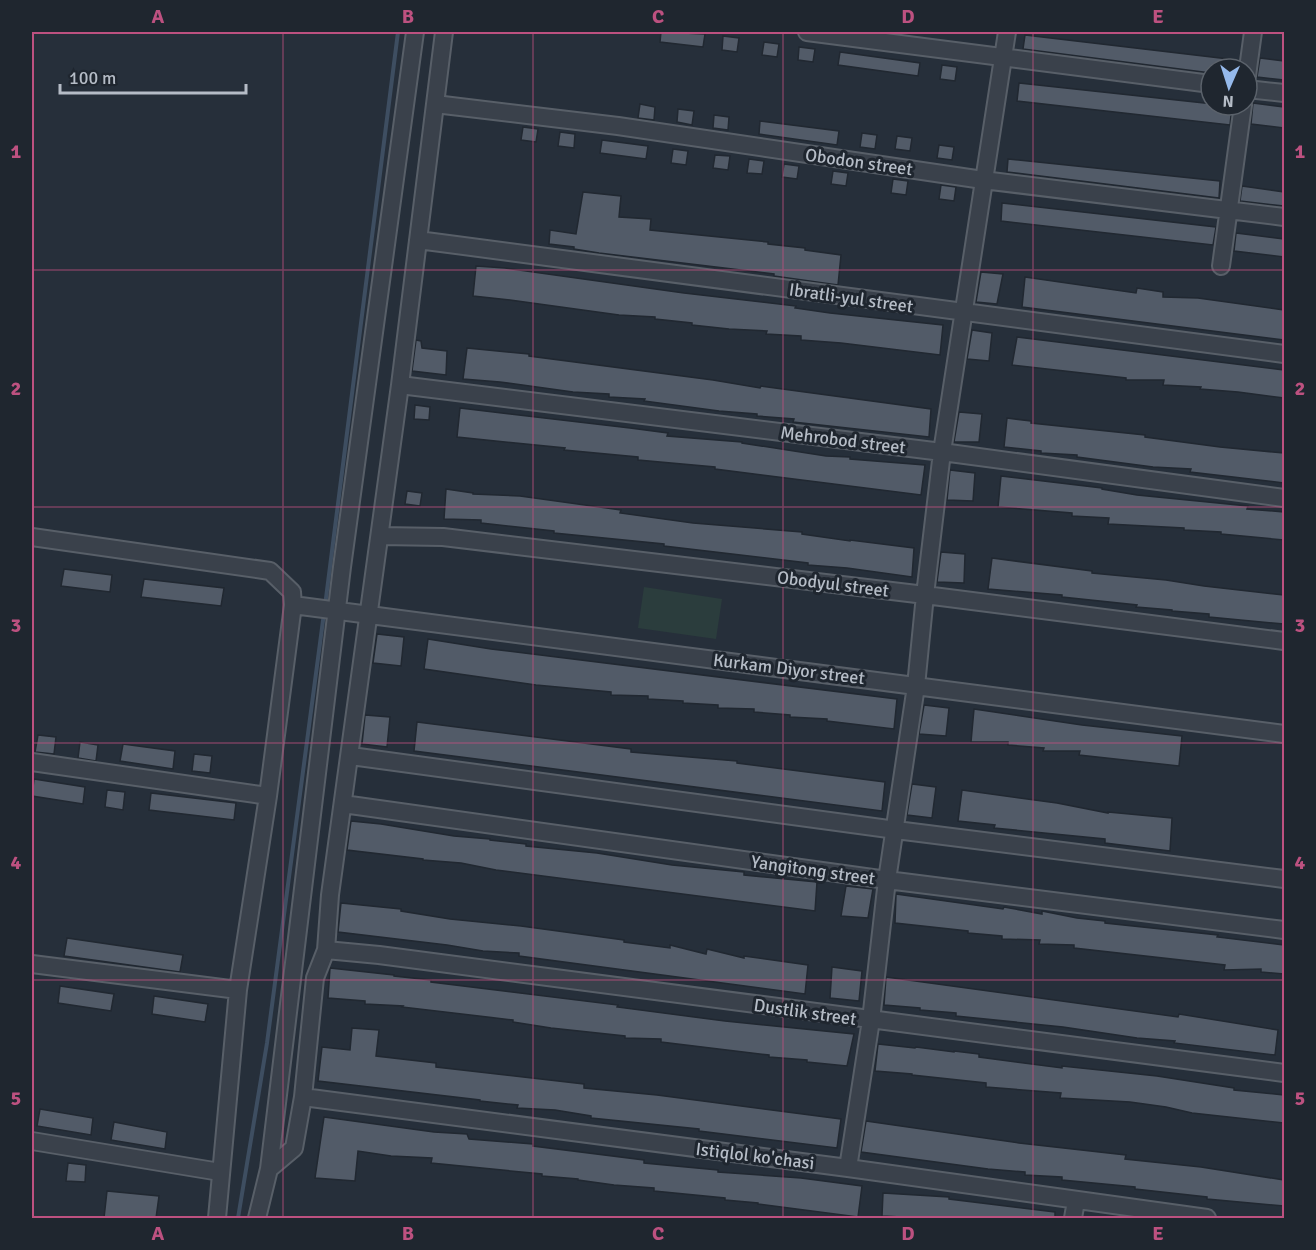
<svg xmlns="http://www.w3.org/2000/svg" width="1316" height="1250" font-family="Signika,sans-serif">
  <style>
    .green { fill: #2b3d3d }
    .lines { fill: none; stroke-linecap: round; stroke-linejoin: round }
    .stream { stroke: #3e4e61; stroke-width: 4 }
    .building { fill: #525b68; stroke: #212831; stroke-width: 1.5 }
    .minor-casing { stroke: #585f68; stroke-width: 20 }
    .minor { stroke: #3a414b; stroke-width: 16 }
    .grid { fill: none; stroke: #bd5180; stroke-width: 1.5; stroke-opacity: 0.55 }
    .labels { text-anchor: middle; dominant-baseline: central; stroke-width: 6; stroke-linejoin: round; paint-order: stroke }
    .street-label { font-size: 18px; fill: #b5bcc6; stroke: #1f262f }
    .neatline { fill: none; stroke: #bd5180; stroke-width: 2 }
    .grid-label { font-size: 20px; text-anchor: middle; font-weight: bold; fill: #bd5180 }
  </style>
  <rect width="100%" height="100%" fill="#262f3a"/>
  <path class="green" d="M 644,587 L 722,599 L 716,639 L 638,628 Z"/>
  <g class="lines">
    <path class="stream" d="M 325,606 L 398,32
      M 238,1218 L 267,1043 L 324,613"/>
  </g>
  <path class="building" d="M 661,32 L 705,34 L 703,47 L 660,42 Z
    M 1025,35 L 1237,60 L 1236,69 L 1211,69 L 1211,73 L 1023,49 Z
    M 723,36 L 739,38 L 737,52 L 722,50 Z
    M 764,42 L 779,44 L 777,57 L 762,55 Z
    M 799,47 L 815,49 L 813,62 L 798,60 Z
    M 840,52 L 920,63 L 918,76 L 838,65 Z
    M 1260,58 L 1284,61 L 1284,80 L 1257,77 Z
    M 942,65 L 957,67 L 955,81 L 940,79 Z
    M 1019,83 L 1232,106 L 1230,125 L 1017,101 Z
    M 1253,103 L 1284,107 L 1284,128 L 1251,124 Z
    M 640,104 L 655,107 L 654,120 L 638,118 Z
    M 678,109 L 694,111 L 692,125 L 677,122 Z
    M 714,115 L 729,117 L 728,130 L 713,128 Z
    M 760,121 L 839,131 L 837,145 L 759,134 Z
    M 523,127 L 538,129 L 536,142 L 521,140 Z
    M 560,132 L 575,134 L 574,148 L 558,146 Z
    M 862,133 L 877,135 L 875,149 L 860,147 Z
    M 897,136 L 912,138 L 910,151 L 895,149 Z
    M 602,140 L 648,146 L 646,159 L 600,153 Z
    M 939,145 L 954,147 L 952,160 L 937,158 Z
    M 673,149 L 688,151 L 686,165 L 671,163 Z
    M 715,155 L 730,156 L 728,170 L 713,168 Z
    M 749,159 L 764,161 L 762,174 L 747,173 Z
    M 1008,159 L 1220,181 L 1219,198 L 1007,172 Z
    M 784,164 L 799,166 L 797,179 L 782,177 Z
    M 833,171 L 848,173 L 846,186 L 831,184 Z
    M 893,179 L 908,181 L 906,195 L 891,193 Z
    M 941,185 L 956,187 L 954,201 L 939,199 Z
    M 1242,186 L 1284,192 L 1284,206 L 1240,201 Z
    M 583,192 L 621,196 L 619,217 L 651,219 L 650,230 L 768,242 L 768,244 L 805,248 L 805,250 L 841,255 L 838,285 L 774,276 L 774,274 L 599,253 L 574,249 L 574,247 L 549,244 L 550,230 L 576,234 Z
    M 1002,203 L 1216,227 L 1213,245 L 1001,221 Z
    M 1236,233 L 1284,239 L 1284,257 L 1234,251 Z
    M 476,266 L 505,268 L 684,293 L 796,306 L 795,308 L 830,313 L 943,325 L 940,355 L 841,343 L 801,340 L 801,336 L 766,334 L 767,331 L 729,329 L 692,325 L 692,323 L 655,319 L 655,317 L 619,315 L 510,300 L 473,296 Z
    M 981,272 L 1003,274 L 997,304 L 976,302 Z
    M 1025,277 L 1136,293 L 1137,288 L 1163,292 L 1163,297 L 1198,298 L 1284,310 L 1284,340 L 1022,307 Z
    M 972,330 L 992,333 L 989,361 L 967,359 Z
    M 1017,337 L 1284,370 L 1284,398 L 1238,392 L 1200,389 L 1201,387 L 1163,385 L 1164,380 L 1126,380 L 1126,378 L 1012,365 Z
    M 416,340 L 421,341 L 422,348 L 447,351 L 446,375 L 412,371 Z
    M 467,348 L 529,354 L 529,356 L 713,380 L 760,388 L 761,386 L 931,409 L 929,437 L 793,422 L 794,419 L 757,416 L 757,414 L 719,411 L 644,401 L 645,399 L 609,397 L 609,394 L 573,392 L 500,382 L 463,379 Z
    M 415,405 L 430,407 L 429,420 L 414,419 Z
    M 460,408 L 630,428 L 668,433 L 667,436 L 742,442 L 742,443 L 826,456 L 850,457 L 850,459 L 925,465 L 921,495 L 715,469 L 715,467 L 638,460 L 638,457 L 564,450 L 565,448 L 457,437 Z
    M 959,412 L 982,414 L 979,442 L 954,442 Z
    M 1007,418 L 1031,421 L 1031,423 L 1145,435 L 1145,437 L 1220,447 L 1284,453 L 1284,483 L 1190,472 L 1191,469 L 1153,467 L 1077,457 L 1077,455 L 1041,453 L 1041,451 L 1004,447 Z
    M 950,470 L 975,473 L 973,501 L 947,500 Z
    M 1001,476 L 1102,488 L 1102,489 L 1137,495 L 1248,506 L 1247,509 L 1284,512 L 1284,540 L 1221,534 L 1221,532 L 1184,530 L 1184,528 L 1108,524 L 1109,518 L 1072,516 L 1072,513 L 998,507 Z
    M 446,489 L 473,493 L 473,494 L 520,496 L 621,510 L 620,513 L 693,523 L 802,532 L 802,534 L 850,541 L 850,540 L 914,548 L 912,577 L 847,568 L 808,565 L 808,563 L 664,546 L 664,544 L 554,533 L 554,531 L 481,523 L 481,520 L 444,519 Z
    M 407,491 L 422,493 L 420,506 L 405,504 Z
    M 941,552 L 965,554 L 964,583 L 937,582 Z
    M 992,558 L 1092,571 L 1092,573 L 1166,580 L 1204,586 L 1284,595 L 1284,624 L 1209,617 L 1209,614 L 1172,611 L 1172,610 L 1136,607 L 1137,605 L 1062,597 L 1062,595 L 988,589 Z
    M 64,569 L 112,575 L 110,592 L 61,586 Z
    M 144,579 L 224,588 L 221,606 L 141,597 Z
    M 377,634 L 404,637 L 401,666 L 373,663 Z
    M 428,639 L 491,649 L 897,699 L 894,729 L 827,721 L 827,719 L 790,717 L 790,715 L 754,712 L 754,709 L 718,708 L 718,705 L 683,703 L 683,701 L 648,699 L 648,696 L 611,695 L 611,692 L 536,685 L 424,669 Z
    M 924,705 L 949,708 L 946,736 L 919,734 Z
    M 974,709 L 1082,725 L 1182,736 L 1179,766 L 1079,755 L 1080,751 L 1043,751 L 1044,748 L 1008,745 L 1008,742 L 971,742 Z
    M 365,715 L 390,717 L 387,747 L 362,744 Z
    M 417,722 L 631,749 L 631,752 L 737,761 L 737,763 L 885,782 L 882,811 L 414,751 Z
    M 38,735 L 56,737 L 54,754 L 35,752 Z
    M 80,742 L 98,745 L 96,761 L 78,758 Z
    M 123,744 L 175,751 L 173,769 L 120,761 Z
    M 194,754 L 212,756 L 210,773 L 192,771 Z
    M 34,779 L 85,787 L 83,804 L 32,796 Z
    M 912,784 L 936,787 L 932,818 L 907,815 Z
    M 107,790 L 125,792 L 123,810 L 105,807 Z
    M 962,790 L 1057,803 L 1108,813 L 1108,812 L 1172,818 L 1170,851 L 1105,843 L 1105,839 L 994,828 L 995,825 L 958,821 Z
    M 151,793 L 236,803 L 234,820 L 149,810 Z
    M 351,821 L 381,824 L 454,836 L 490,839 L 490,840 L 526,844 L 526,846 L 597,853 L 672,865 L 744,872 L 744,875 L 817,882 L 815,911 L 496,870 L 461,863 L 423,860 L 423,859 L 347,850 Z
    M 846,886 L 873,889 L 868,918 L 841,916 Z
    M 896,894 L 1003,909 L 1004,907 L 1042,914 L 1042,911 L 1077,918 L 1105,921 L 1105,923 L 1218,935 L 1217,937 L 1284,945 L 1284,974 L 1261,972 L 1261,969 L 1224,970 L 1225,965 L 1074,948 L 1074,945 L 1039,944 L 1040,940 L 1002,939 L 1002,936 L 968,933 L 968,931 L 895,923 Z
    M 341,903 L 401,909 L 401,911 L 450,919 L 521,926 L 624,940 L 624,942 L 670,948 L 670,945 L 706,954 L 707,949 L 744,958 L 744,956 L 808,965 L 805,994 L 519,956 L 519,953 L 483,951 L 447,945 L 338,932 Z
    M 67,938 L 183,955 L 180,972 L 64,956 Z
    M 832,967 L 862,971 L 859,1001 L 830,998 Z
    M 330,968 L 394,975 L 394,976 L 431,980 L 431,982 L 618,1005 L 617,1007 L 725,1021 L 854,1034 L 847,1066 L 807,1062 L 807,1060 L 769,1057 L 769,1055 L 661,1042 L 661,1039 L 625,1038 L 625,1036 L 551,1028 L 513,1022 L 513,1020 L 402,1007 L 403,1006 L 365,1004 L 365,1001 L 328,998 Z
    M 886,977 L 1178,1017 L 1179,1014 L 1278,1030 L 1275,1055 L 1174,1043 L 1175,1041 L 1137,1038 L 1063,1027 L 956,1016 L 956,1013 L 920,1010 L 920,1008 L 884,1005 Z
    M 60,986 L 114,994 L 111,1011 L 58,1003 Z
    M 154,996 L 208,1004 L 205,1022 L 152,1014 Z
    M 352,1028 L 379,1030 L 376,1056 L 436,1063 L 436,1067 L 584,1084 L 584,1088 L 657,1095 L 841,1119 L 837,1148 L 699,1131 L 699,1129 L 591,1118 L 591,1116 L 555,1110 L 517,1108 L 518,1105 L 480,1101 L 480,1100 L 318,1081 L 322,1047 L 350,1050 Z
    M 878,1044 L 915,1048 L 916,1047 L 954,1052 L 954,1051 L 979,1054 L 979,1057 L 1062,1068 L 1062,1066 L 1157,1076 L 1234,1088 L 1234,1090 L 1284,1095 L 1284,1123 L 1192,1113 L 1166,1107 L 1130,1102 L 1060,1098 L 1061,1093 L 986,1087 L 986,1083 L 912,1075 L 912,1074 L 875,1071 Z
    M 40,1109 L 93,1118 L 91,1135 L 37,1126 Z
    M 324,1117 L 434,1132 L 467,1134 L 469,1139 L 533,1144 L 533,1146 L 644,1160 L 644,1163 L 718,1170 L 718,1172 L 801,1178 L 862,1186 L 858,1217 L 758,1204 L 758,1203 L 725,1200 L 725,1198 L 654,1191 L 654,1188 L 614,1185 L 578,1180 L 578,1179 L 542,1176 L 542,1174 L 431,1163 L 432,1158 L 391,1156 L 358,1151 L 355,1181 L 315,1178 Z
    M 866,1121 L 1019,1143 L 1126,1155 L 1125,1159 L 1201,1167 L 1284,1180 L 1284,1206 L 1207,1199 L 1207,1197 L 1135,1189 L 1135,1187 L 1062,1180 L 1062,1177 L 1025,1175 L 1025,1172 L 988,1169 L 861,1152 Z
    M 114,1122 L 167,1132 L 165,1149 L 111,1140 Z
    M 68,1163 L 86,1165 L 85,1182 L 66,1181 Z
    M 107,1191 L 159,1196 L 156,1218 L 104,1218 Z
    M 883,1193 L 949,1197 L 949,1199 L 1055,1212 L 1055,1218 L 921,1218 L 882,1216 Z"/>
  <g class="lines">
    <defs>
      <path id="minor" d="M 807,32 L 1211,84
        M 1247,76 L 1253,32
        M 1247,89 L 1284,93
        M 435,104 L 618,126 L 983,180 L 1284,217
        M 418,240 L 1284,354
        M 1221,266 L 1243,105
        M 400,385 L 942,452 L 1284,498
        M 380,536 L 443,537 L 925,595 L 1284,641
        M 32,537 L 270,571 L 292,592 L 293,605 L 268,796 L 238,990 L 217,1218
        M 293,605 L 1284,734
        M 351,756 L 896,830 L 1284,879
        M 32,762 L 268,796
        M 343,804 L 887,880 L 1284,930
        M 326,950 L 379,955 L 1284,1073
        M 32,964 L 238,990
        M 303,1097 L 848,1168 L 1207,1218
        M 32,1141 L 220,1172
        M 848,1168 L 871,1020 L 887,880 L 916,686 L 925,595 L 942,452 L 1007,32
        M 269,1169 L 294,1148 L 303,1097 L 315,978 L 326,950 L 330,895 L 400,385 L 444,32
        M 257,1218 L 269,1169 L 342,567 L 415,32
        M 1073,1218 L 1076,1201"/>
    </defs>
    <use href="#minor" class="minor-casing"/>
    <use href="#minor" class="minor"/>
  </g>
  <path class="grid" d="M 283,32 L 283,1218M 533,32 L 533,1218M 783,32 L 783,1218M 1033,32 L 1033,1218M 32,270 L 1284,270M 32,507 L 1284,507M 32,743 L 1284,743M 32,980 L 1284,980"/>
  <g class="labels">
    <g class="street-label">
      <text transform="translate(859 162) rotate(8)">Obodon street</text>
      <text transform="translate(851 298) rotate(8)">Ibratli-yul street</text>
      <text transform="translate(843 440) rotate(7)">Mehrobod street</text>
      <text transform="translate(833 584) rotate(7)">Obodyul street</text>
      <text transform="translate(789 669) rotate(7)">Kurkam Diyor street</text>
      <text transform="translate(813 870) rotate(8)">Yangitong street</text>
      <text transform="translate(805 1012) rotate(8)">Dustlik street</text>
      <text transform="translate(755 1156) rotate(7)">Istiqlol ko'chasi</text>
    </g>
  </g>
  <rect width="1316" height="1250" fill="none" stroke="#1f262f" stroke-width="66"/>
  <g transform="translate(1229 87) rotate(183)"><circle r="28" fill="#1f262f" stroke="#5b626b" stroke-width="1.5"/>
  <path d="M0-4.5L10 22L0 15L-10 22Z" fill="#95b9eb"/>
  <text y="-9" font-size="16" font-weight="bold" text-anchor="middle" fill="#b5bcc6">N</text>
  </g>
  <path d="M60 84v9h186v-9" fill="none" stroke="#b5bcc6" stroke-width="3"/>
  <text x="69" y="84" font-size="18" fill="#b5bcc6" stroke="#1f262f" stroke-width="4.5" paint-order="stroke">100 m</text>
  <rect x="33" y="33" width="1250" height="1184" class="neatline"/>
  <g class="grid-label">
    <text x="158" y="23">A</text>
    <text x="408" y="23">B</text>
    <text x="658" y="23">C</text>
    <text x="908" y="23">D</text>
    <text x="1158" y="23">E</text>
    <text x="16" y="158">1</text>
    <text x="1300" y="158">1</text>
    <text x="16" y="395">2</text>
    <text x="1300" y="395">2</text>
    <text x="16" y="632">3</text>
    <text x="1300" y="632">3</text>
    <text x="16" y="869">4</text>
    <text x="1300" y="869">4</text>
    <text x="16" y="1105">5</text>
    <text x="1300" y="1105">5</text>
    <text x="158" y="1240">A</text>
    <text x="408" y="1240">B</text>
    <text x="658" y="1240">C</text>
    <text x="908" y="1240">D</text>
    <text x="1158" y="1240">E</text>
  </g>
</svg>
